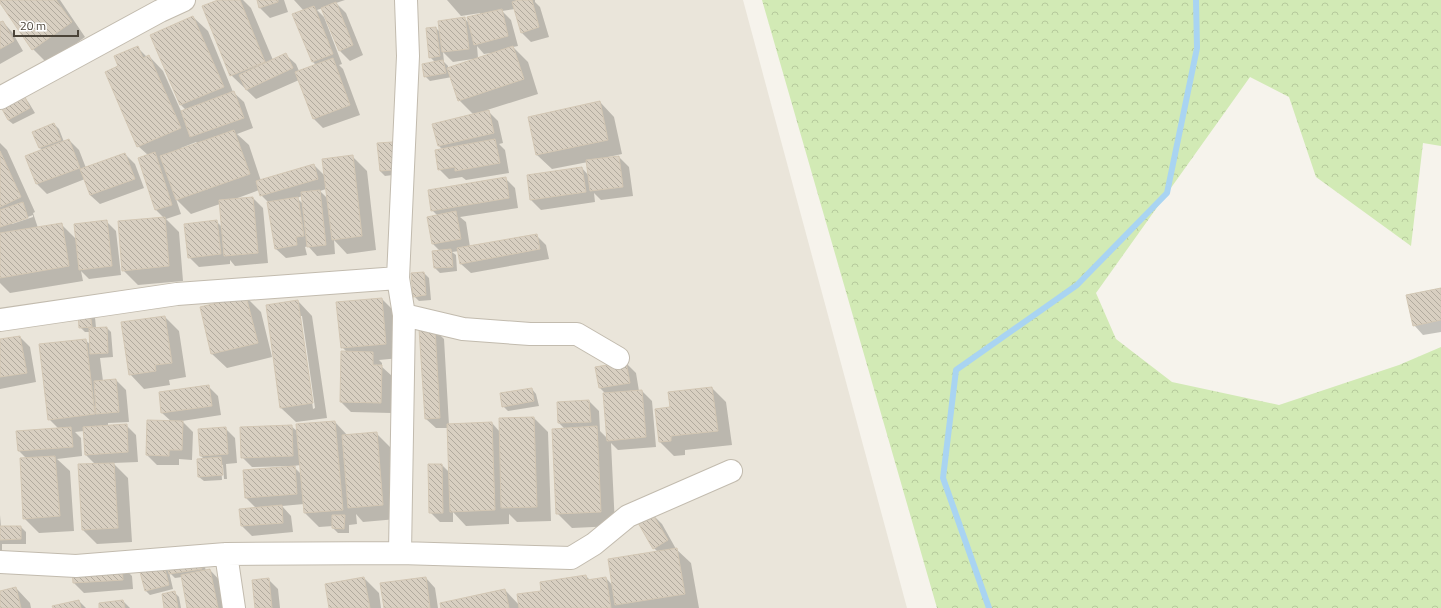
<svg xmlns="http://www.w3.org/2000/svg" width="1441" height="608" font-family="'Titillium Web',sans-serif">
  <style>
    .residential { fill: #eae5da }
    .forest { fill: url(#forest-crowns) }
    .shadow { fill: #0003; fill-rule: evenodd }
    .lines { fill: none; stroke-linecap: round; stroke-linejoin: round }
    .stream { stroke: #a9d4f2; stroke-width: 6 }
    .building { fill: url(#building-back-hatch); stroke: #d3c7b4 }
    .minor-casing { stroke: #c2bbae; stroke-width: 24 }
    .minor { stroke: #fff; stroke-width: 22 }
  </style>
  <defs>
    <pattern id="forest-crowns" width="20" height="18" patternUnits="userSpaceOnUse"><rect width="20" height="18" fill="#d2eab5"/><path d="M2 6a3 3 0 1 1 6 0M12 15a3 3 0 1 1 6 0" fill="none" stroke="#b6ca9c"/></pattern>
    <pattern id="building-back-hatch" width="6" height="6" patternUnits="userSpaceOnUse"><rect width="6" height="6" fill="#d8cfc1"/><path d="M-1 5l2 2M0 0l6 6M5-1l2 2" fill="none" stroke="#b1aa9e"/></pattern>
  </defs>
  <rect width="100%" height="100%" fill="#f6f3ec"/>
  <path class="residential" d="M 0,0 L 743,0 L 907,608 L 0,608 Z"/>
  <path class="forest" d="M 762,0 L 1441,0 L 1441,146 L 1423,143 L 1411,246 L 1316,177 L 1289,97 L 1250,77 L 1096,293 L 1116,339 L 1172,382 L 1279,405 L 1399,365 L 1441,347 L 1441,608 L 937,608 Z"/>
  <path class="shadow" d="M 0,0 L 60,0 L 85,37 L 48,64 L 33,49 Z
    M 221,0 L 243,0 L 251,8 L 273,60 L 286,55 L 296,64 L 299,71 L 316,65 L 313,62 L 304,11 L 294,0 L 345,0 L 336,3 L 346,13 L 363,55 L 350,61 L 340,51 L 323,8 L 317,10 L 324,17 L 342,64 L 339,65 L 343,69 L 360,115 L 323,128 L 313,118 L 299,80 L 256,99 L 231,75 Z
    M 258,0 L 284,0 L 288,12 L 270,18 L 260,8 Z
    M 447,0 L 535,0 L 535,2 L 540,7 L 549,37 L 531,42 L 521,32 L 515,9 L 502,11 L 511,20 L 518,46 L 513,47 L 528,62 L 538,94 L 487,110 L 498,121 L 503,143 L 499,144 L 505,150 L 509,173 L 466,180 L 462,177 L 449,179 L 439,169 L 442,149 L 439,146 L 434,125 L 474,115 L 459,100 L 452,77 L 430,81 L 425,76 L 435,62 L 430,57 L 436,28 L 441,33 L 464,18 L 469,23 L 480,15 L 480,13 L 461,16 ZM 477,46 L 484,54 L 490,53 L 491,54 L 478,58 ZM 443,52 L 453,62 L 473,59 L 473,60 L 448,68 L 448,66 L 444,62 Z
    M 193,17 L 208,31 L 233,92 L 244,102 L 253,128 L 237,134 L 249,145 L 261,181 L 314,165 L 325,176 L 352,156 L 367,171 L 376,250 L 347,254 L 334,240 L 335,254 L 317,256 L 308,246 L 305,247 L 307,255 L 286,258 L 276,249 L 269,203 L 261,195 L 259,190 L 235,199 L 253,198 L 263,208 L 268,263 L 235,266 L 230,260 L 230,264 L 199,267 L 189,257 L 216,221 L 223,228 L 220,204 L 191,214 L 176,199 L 181,214 L 166,219 L 179,232 L 183,281 L 138,285 L 123,270 L 164,218 L 156,210 L 148,155 L 138,146 L 120,67 L 137,47 L 147,57 L 149,56 L 163,71 L 181,111 L 186,110 L 181,105 L 151,35 ZM 196,142 L 198,144 L 182,150 L 181,148 ZM 326,189 L 328,199 L 320,191 ZM 302,196 L 303,204 L 297,198 Z
    M 3,22 L 12,32 L 23,51 L 0,64 L 0,23 Z
    M 25,98 L 29,103 L 35,113 L 13,124 L 8,120 Z
    M 600,102 L 614,117 L 622,154 L 608,157 L 608,159 L 619,157 L 629,167 L 633,196 L 601,200 L 594,193 L 595,202 L 541,210 L 531,200 L 528,176 L 582,168 L 589,176 L 588,162 L 552,169 L 537,155 L 529,118 Z
    M 54,124 L 59,129 L 64,142 L 69,140 L 79,150 L 86,168 L 125,154 L 135,164 L 144,188 L 100,204 L 90,195 L 85,179 L 47,194 L 37,184 L 27,156 L 42,150 L 40,148 L 34,132 Z
    M 0,143 L 7,150 L 35,212 L 33,213 L 38,228 L 61,224 L 76,239 L 106,221 L 116,231 L 121,275 L 89,279 L 81,271 L 83,281 L 10,293 L 0,283 ZM 33,215 L 33,217 L 12,224 L 12,223 Z
    M 378,144 L 400,174 L 385,176 L 380,171 Z
    M 505,178 L 515,188 L 518,208 L 460,217 L 466,222 L 470,247 L 536,235 L 546,245 L 549,259 L 471,273 L 461,264 L 459,251 L 452,252 L 456,255 L 457,271 L 440,273 L 435,268 L 440,251 L 433,244 L 438,216 L 432,210 Z
    M 424,273 L 429,278 L 431,300 L 419,301 L 414,296 Z
    M 1441,289 L 1441,332 L 1423,335 L 1414,325 Z
    M 246,297 L 261,312 L 272,357 L 227,368 L 212,354 L 201,308 Z
    M 382,299 L 397,314 L 400,358 L 379,360 L 382,363 L 382,367 L 392,376 L 391,413 L 351,412 L 341,402 L 347,352 L 342,347 Z
    M 298,301 L 312,316 L 327,418 L 296,422 L 281,408 ZM 300,316 L 302,316 L 315,408 L 313,409 Z
    M 90,313 L 95,317 L 96,328 L 107,328 L 111,332 L 113,357 L 100,358 L 103,381 L 116,380 L 126,390 L 129,422 L 108,423 L 108,427 L 126,425 L 136,435 L 138,462 L 113,463 L 128,478 L 132,542 L 97,544 L 83,530 L 96,465 L 86,455 L 84,431 L 75,432 L 81,438 L 82,456 L 57,459 L 70,471 L 74,531 L 39,533 L 24,518 L 27,459 L 19,451 L 59,429 L 49,419 L 85,340 L 91,345 L 90,332 L 85,332 L 80,327 Z
    M 165,317 L 179,331 L 186,377 L 169,380 L 170,385 L 144,389 L 130,374 Z
    M 434,329 L 444,339 L 449,425 L 492,423 L 500,432 L 534,418 L 548,432 L 551,521 L 517,522 L 509,514 L 509,524 L 466,526 L 453,512 L 453,522 L 440,522 L 430,512 L 442,465 L 450,473 L 449,428 L 436,428 L 426,419 Z
    M 20,337 L 30,347 L 36,382 L 0,389 L 0,340 Z
    M 626,363 L 636,373 L 639,391 L 642,391 L 652,401 L 656,447 L 618,450 L 611,443 L 615,526 L 572,528 L 557,513 L 565,429 L 559,423 L 558,403 L 589,401 L 599,411 L 600,431 L 608,439 L 606,394 L 600,388 Z
    M 208,386 L 218,396 L 221,415 L 182,421 L 193,432 L 192,460 L 179,459 L 179,465 L 157,465 L 147,455 L 172,422 L 162,413 Z
    M 712,388 L 726,402 L 732,445 L 685,450 L 685,455 L 674,456 L 660,442 L 671,408 Z
    M 532,389 L 536,394 L 539,406 L 508,411 L 503,406 Z
    M 335,422 L 348,436 L 376,433 L 391,448 L 397,519 L 363,522 L 356,514 L 357,524 L 349,525 L 349,533 L 338,533 L 333,528 L 333,526 L 319,527 L 305,513 L 304,504 L 282,506 L 291,516 L 293,532 L 252,536 L 242,526 L 256,508 L 246,498 L 244,471 L 292,468 L 291,466 L 252,467 L 242,457 L 291,426 L 298,432 ZM 301,465 L 301,474 L 293,466 Z
    M 225,428 L 235,438 L 237,463 L 226,464 L 227,479 L 224,479 L 223,465 L 221,465 L 222,480 L 204,481 L 199,477 L 205,460 L 201,456 Z
    M 652,514 L 662,524 L 676,549 L 691,563 L 699,608 L 442,608 L 505,590 L 520,606 L 542,591 L 586,576 L 591,581 L 606,578 L 613,586 L 658,552 L 654,548 Z
    M 0,515 L 1,527 L 21,527 L 26,532 L 26,544 L 2,544 L 2,551 L 0,551 Z
    M 204,564 L 206,571 L 210,570 L 224,585 L 229,608 L 188,608 L 182,577 L 175,578 L 169,572 L 173,589 L 150,595 L 145,590 L 164,567 L 170,573 Z
    M 122,566 L 132,576 L 133,589 L 84,593 L 74,583 Z
    M 364,578 L 379,593 L 381,608 L 330,608 Z
    M 426,578 L 435,588 L 438,608 L 385,608 Z
    M 268,579 L 278,589 L 280,608 L 256,608 Z
    M 16,588 L 30,603 L 31,608 L 0,608 L 0,592 Z
    M 175,593 L 179,597 L 181,608 L 165,608 Z
    M 79,601 L 86,608 L 54,608 Z
    M 123,601 L 130,608 L 100,608 Z"/>
  <g class="lines">
    <path class="stream" d="M 989,608 L 943,478 L 956,370 L 1077,285 L 1167,193 L 1197,48 L 1196,0"/>
  </g>
  <path class="building" d="M 0,0 L 56,0 L 72,22 L 32,50 L 0,3 Z
    M 218,0 L 240,0 L 265,62 L 230,76 L 202,6 Z
    M 257,0 L 278,0 L 278,2 L 259,8 Z
    M 518,0 L 532,0 L 539,27 L 521,33 L 512,2 Z
    M 336,2 L 353,45 L 339,51 L 321,8 Z
    M 314,6 L 333,54 L 312,62 L 292,14 Z
    M 502,9 L 508,36 L 474,45 L 467,17 Z
    M 193,16 L 224,87 L 180,105 L 150,35 Z
    M 465,17 L 469,49 L 442,52 L 438,21 Z
    M 3,21 L 14,41 L 0,49 L 0,22 Z
    M 436,27 L 440,56 L 429,58 L 426,28 Z
    M 138,46 L 143,58 L 149,55 L 181,128 L 137,147 L 105,72 L 118,66 L 114,56 Z
    M 513,46 L 524,79 L 458,101 L 447,68 Z
    M 286,53 L 293,68 L 246,90 L 239,75 Z
    M 333,58 L 350,105 L 313,119 L 295,72 Z
    M 443,60 L 446,73 L 424,77 L 422,64 Z
    M 234,91 L 244,118 L 190,137 L 181,111 Z
    M 25,97 L 30,108 L 8,120 L 2,109 Z
    M 600,101 L 608,140 L 536,155 L 528,117 Z
    M 489,110 L 494,133 L 438,146 L 432,124 Z
    M 54,123 L 61,140 L 39,148 L 32,132 Z
    M 234,130 L 250,174 L 176,200 L 160,156 Z
    M 69,139 L 80,168 L 36,184 L 25,156 Z
    M 495,139 L 500,163 L 455,171 L 455,167 L 438,170 L 435,150 Z
    M 393,142 L 395,170 L 380,171 L 377,143 Z
    M 0,151 L 21,197 L 0,207 Z
    M 155,152 L 172,205 L 155,210 L 138,158 Z
    M 125,153 L 135,179 L 90,195 L 80,169 Z
    M 353,155 L 362,236 L 332,240 L 322,159 Z
    M 619,156 L 623,187 L 590,191 L 586,160 Z
    M 314,164 L 318,179 L 260,196 L 256,181 Z
    M 582,167 L 586,192 L 530,200 L 527,175 Z
    M 506,177 L 509,198 L 431,211 L 428,190 Z
    M 320,190 L 326,245 L 307,247 L 301,192 Z
    M 253,197 L 258,253 L 224,256 L 219,200 Z
    M 298,197 L 304,236 L 296,237 L 297,245 L 275,249 L 267,202 Z
    M 23,202 L 28,218 L 0,227 L 0,210 Z
    M 456,211 L 461,239 L 432,244 L 427,217 Z
    M 165,217 L 169,266 L 122,271 L 118,221 Z
    M 107,220 L 112,266 L 79,270 L 74,224 Z
    M 217,220 L 221,254 L 188,258 L 184,224 Z
    M 62,223 L 69,266 L 0,278 L 0,233 Z
    M 537,234 L 540,249 L 460,264 L 457,248 Z
    M 451,249 L 453,267 L 434,268 L 432,251 Z
    M 424,272 L 426,295 L 413,297 L 411,273 Z
    M 1441,288 L 1441,320 L 1413,326 L 1406,295 Z
    M 246,296 L 258,343 L 211,354 L 200,307 Z
    M 382,298 L 386,344 L 341,348 L 336,302 Z
    M 298,300 L 313,403 L 280,408 L 266,305 Z
    M 90,311 L 92,327 L 79,328 L 78,312 Z
    M 165,316 L 172,363 L 155,365 L 156,371 L 129,375 L 121,322 Z
    M 107,327 L 108,353 L 90,354 L 89,328 Z
    M 435,328 L 440,418 L 425,419 L 419,329 Z
    M 20,336 L 27,373 L 0,377 L 0,339 Z
    M 86,339 L 95,414 L 48,420 L 39,344 Z
    M 341,351 L 373,352 L 373,365 L 382,365 L 381,403 L 340,402 Z
    M 626,362 L 630,383 L 599,388 L 595,367 Z
    M 116,379 L 119,412 L 96,414 L 94,381 Z
    M 209,385 L 212,406 L 161,413 L 159,392 Z
    M 712,387 L 718,431 L 671,436 L 671,441 L 659,442 L 655,409 L 670,407 L 668,392 Z
    M 532,388 L 534,401 L 502,407 L 500,393 Z
    M 642,390 L 646,437 L 607,441 L 603,393 Z
    M 589,400 L 591,422 L 558,423 L 557,402 Z
    M 534,417 L 537,507 L 501,508 L 499,418 Z
    M 147,420 L 183,421 L 182,450 L 169,450 L 169,456 L 146,455 Z
    M 335,421 L 343,510 L 304,513 L 296,424 Z
    M 492,422 L 495,510 L 450,512 L 447,424 Z
    M 127,424 L 128,452 L 85,455 L 83,427 Z
    M 292,425 L 293,456 L 241,458 L 240,427 Z
    M 597,426 L 601,512 L 556,514 L 552,429 Z
    M 71,427 L 73,447 L 18,451 L 16,431 Z
    M 226,427 L 228,454 L 200,456 L 198,429 Z
    M 377,432 L 383,505 L 348,508 L 342,435 Z
    M 55,456 L 60,516 L 23,519 L 20,458 Z
    M 221,457 L 223,475 L 198,477 L 197,459 Z
    M 114,463 L 118,528 L 82,530 L 78,464 Z
    M 428,464 L 442,464 L 443,513 L 429,513 Z
    M 295,466 L 297,494 L 245,498 L 243,470 Z
    M 282,505 L 283,523 L 241,526 L 239,509 Z
    M 652,513 L 668,540 L 653,549 L 637,521 Z
    M 332,515 L 345,515 L 344,529 L 332,528 Z
    M 0,526 L 21,526 L 21,539 L 0,540 Z
    M 677,548 L 685,594 L 615,605 L 608,559 Z
    M 200,559 L 202,569 L 169,574 L 167,563 Z
    M 122,565 L 123,580 L 73,583 L 72,569 Z
    M 164,566 L 169,585 L 145,591 L 140,572 Z
    M 210,569 L 218,608 L 187,608 L 181,575 Z
    M 586,575 L 587,580 L 606,577 L 611,608 L 519,608 L 517,594 L 541,591 L 540,582 Z
    M 364,577 L 370,608 L 329,608 L 325,584 Z
    M 426,577 L 430,608 L 384,608 L 380,583 Z
    M 269,578 L 272,608 L 255,608 L 252,580 Z
    M 16,587 L 21,608 L 0,608 L 0,591 Z
    M 505,589 L 509,608 L 441,608 L 440,603 Z
    M 175,591 L 178,608 L 164,608 L 162,594 Z
    M 79,600 L 81,608 L 53,608 L 52,606 Z
    M 123,600 L 125,608 L 99,608 L 99,603 Z"/>
  <g class="lines">
    <defs>
      <path id="minor" d="M 0,98 L 160,11 L 184,0
        M 404,315 L 463,329 L 530,334 L 577,334 L 618,358
        M 0,320 L 177,294 L 398,278
        M 400,553 L 404,315 L 398,278 L 408,56 L 406,0
        M 226,554 L 234,608
        M 0,562 L 76,566 L 226,554 L 400,553 L 571,558 L 594,544 L 628,516 L 731,471"/>
    </defs>
    <use href="#minor" class="minor-casing"/>
    <use href="#minor" class="minor"/>
  </g>
  <path d="M14 30v6h64v-6" fill="none" stroke="#4b4439" stroke-width="2"/>
  <text x="20" y="30" font-size="12" fill="#4b4439" stroke="#ffffff" stroke-width="3" paint-order="stroke">20 m</text>
</svg>
